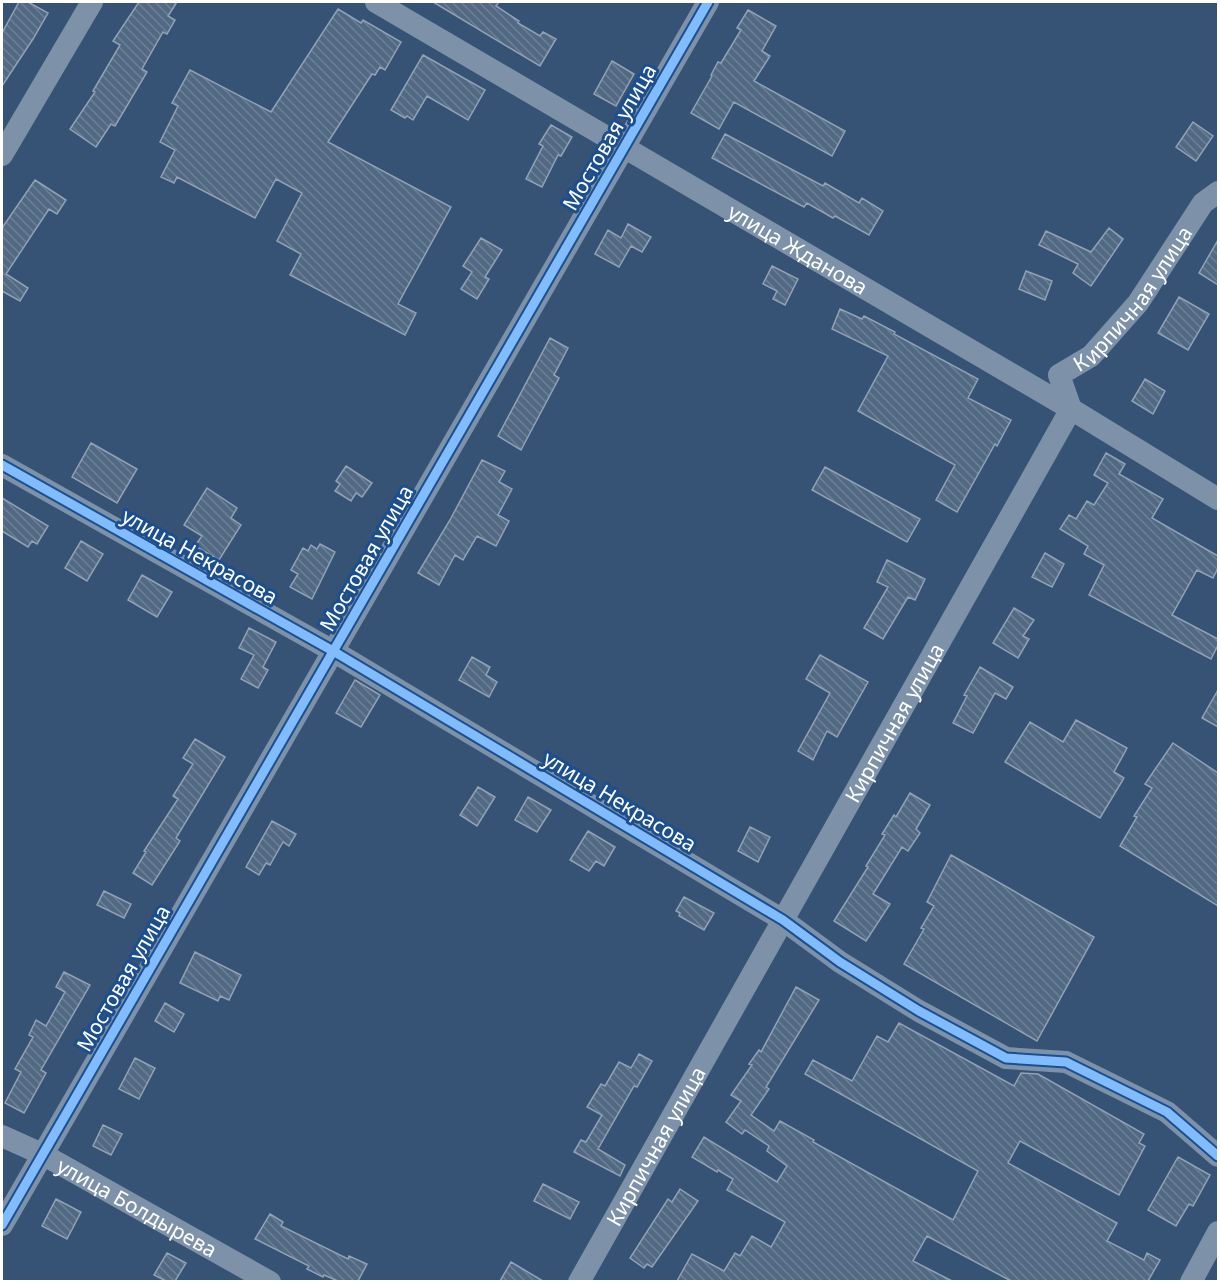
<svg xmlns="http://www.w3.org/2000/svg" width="1220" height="1283" font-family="'Noto Sans',sans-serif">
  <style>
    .building { fill: url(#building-back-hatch); stroke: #92a2b6; stroke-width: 1.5 }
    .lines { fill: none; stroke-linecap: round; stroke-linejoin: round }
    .minor { stroke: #7d92a8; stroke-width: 22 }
    .cycleway-casing { stroke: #1b4f8f; stroke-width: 13 }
    .cycleway { stroke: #80bcff; stroke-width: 9 }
    .labels { text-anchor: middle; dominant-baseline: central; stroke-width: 6; stroke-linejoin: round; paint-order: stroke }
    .street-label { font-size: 21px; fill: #fff; stroke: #1b4f8f }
  </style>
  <defs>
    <pattern id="building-back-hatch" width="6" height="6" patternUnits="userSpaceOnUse" patternTransform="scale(1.5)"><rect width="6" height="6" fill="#526984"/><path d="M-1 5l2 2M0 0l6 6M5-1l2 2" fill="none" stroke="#6c8096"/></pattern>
  </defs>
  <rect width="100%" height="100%" fill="#365274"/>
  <path class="building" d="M 19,2 L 28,2 L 48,13 L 33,39 L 2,86 L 2,33 Z
    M 139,2 L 177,2 L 168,16 L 175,20 L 167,34 L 163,32 L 142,69 L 147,72 L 115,126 L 111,124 L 96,147 L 70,129 L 95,92 L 93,91 L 120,45 L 113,41 Z
    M 433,2 L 499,2 L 496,6 L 519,21 L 518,23 L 540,36 L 543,32 L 556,39 L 540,66 Z
    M 338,9 L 361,23 L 363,20 L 401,42 L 385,70 L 380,67 L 375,75 L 372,74 L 328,142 L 451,207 L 398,304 L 416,313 L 405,335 L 290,275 L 301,254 L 277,241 L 302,193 L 276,179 L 255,218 L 177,177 L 174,183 L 161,177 L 175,150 L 160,142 L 178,106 L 172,103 L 190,70 L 271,112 Z
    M 748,10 L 776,26 L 762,51 L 770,56 L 754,81 L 845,131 L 832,156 L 734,102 L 719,129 L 691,113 L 712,76 L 711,75 L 718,62 L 721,63 L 741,30 L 737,28 Z
    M 423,55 L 485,90 L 468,120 L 427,96 L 413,120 L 407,116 L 405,118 L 391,110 Z
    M 612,61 L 634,74 L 616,106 L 594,94 Z
    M 1193,122 L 1213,136 L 1196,161 L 1176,147 Z
    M 551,125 L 572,137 L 561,156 L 558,155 L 542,187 L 526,179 L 543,146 L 539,144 Z
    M 725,134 L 823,186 L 825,183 L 859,203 L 862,198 L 883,211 L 869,235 L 835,216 L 833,218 L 807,203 L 804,207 L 712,158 Z
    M 35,180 L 66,200 L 57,214 L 49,209 L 6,274 L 28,288 L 20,301 L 2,291 L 2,228 Z
    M 628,224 L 651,237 L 642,252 L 631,246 L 619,267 L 595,254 L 608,230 L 621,238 Z
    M 1109,228 L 1123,239 L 1091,286 L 1073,273 L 1078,264 L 1039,245 L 1046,231 L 1091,252 Z
    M 481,238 L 502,250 L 485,277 L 489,279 L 477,299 L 461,289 L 472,272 L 463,266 Z
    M 1218,240 L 1218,285 L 1199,273 Z
    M 772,266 L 798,279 L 785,305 L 773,299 L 777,291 L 763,284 Z
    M 1026,271 L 1052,281 L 1045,300 L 1019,289 Z
    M 1179,297 L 1209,314 L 1188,350 L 1158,333 Z
    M 840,309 L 862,319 L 864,316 L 895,332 L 894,334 L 978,379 L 968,398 L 1011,420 L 997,446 L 995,444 L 957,512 L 936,500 L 955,465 L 858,411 L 888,356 L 832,329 Z
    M 550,338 L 568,348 L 554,375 L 559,378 L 521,450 L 498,436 Z
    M 1145,379 L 1165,391 L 1153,414 L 1132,401 Z
    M 91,443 L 137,469 L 117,503 L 72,477 Z
    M 1106,453 L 1125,464 L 1119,474 L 1163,499 L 1152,518 L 1218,556 L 1218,568 L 1213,578 L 1197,570 L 1172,615 L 1218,639 L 1218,645 L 1211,659 L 1089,595 L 1104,565 L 1084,554 L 1088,546 L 1060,529 L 1069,515 L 1076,519 L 1087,501 L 1094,505 L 1108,483 L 1094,475 Z
    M 482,460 L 505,471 L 499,482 L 512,489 L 498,515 L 509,521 L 496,546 L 477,536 L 463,560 L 455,555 L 439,585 L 418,573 L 450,520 Z
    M 346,466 L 372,483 L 362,497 L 356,493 L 351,501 L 335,491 L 340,484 L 336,481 Z
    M 825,467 L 920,519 L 907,542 L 812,490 Z
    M 207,488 L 237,508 L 231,518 L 241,525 L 219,560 L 195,546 L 202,536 L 184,525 Z
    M 2,498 L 48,526 L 37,544 L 32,541 L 28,547 L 2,531 Z
    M 81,541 L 103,554 L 87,581 L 65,568 Z
    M 320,544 L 335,552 L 312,599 L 290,587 L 298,574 L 291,570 L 303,548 L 308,551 L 311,545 L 317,549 Z
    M 1045,553 L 1064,564 L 1052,587 L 1032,577 Z
    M 887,560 L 925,579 L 915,600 L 908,597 L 883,639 L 864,628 L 888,587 L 877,582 Z
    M 142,575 L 172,592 L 157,617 L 128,600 Z
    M 1014,608 L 1034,620 L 1023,636 L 1029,639 L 1018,658 L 993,643 Z
    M 249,628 L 276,642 L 263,667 L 268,670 L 258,688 L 241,679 L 254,655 L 239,648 Z
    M 820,655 L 868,682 L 837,737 L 827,731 L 813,760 L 798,751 L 830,693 L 806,679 Z
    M 472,657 L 490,667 L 486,675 L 497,682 L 489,697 L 459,680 Z
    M 980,667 L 1013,687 L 1006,699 L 995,693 L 973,733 L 953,723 L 967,696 L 964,695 Z
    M 355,680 L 380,695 L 361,727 L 336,713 Z
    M 1218,690 L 1218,727 L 1202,718 Z
    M 1076,720 L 1127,748 L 1114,772 L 1124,778 L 1100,818 L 1005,762 L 1030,722 L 1063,742 Z
    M 195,739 L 225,757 L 176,838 L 180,841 L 152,885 L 133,873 L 146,852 L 144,851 L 178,799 L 173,796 L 193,764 L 183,758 Z
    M 1173,743 L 1218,773 L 1218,906 L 1120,846 L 1137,817 L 1134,816 L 1152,788 L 1145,784 Z
    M 478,787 L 495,797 L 477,826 L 460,815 Z
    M 910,793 L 930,805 L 916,829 L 920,833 L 908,851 L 902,847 L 873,894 L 890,904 L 866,941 L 834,921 L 868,867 L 866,866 L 885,835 L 882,834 L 894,815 L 896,817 Z
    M 528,797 L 551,810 L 537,832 L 515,820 Z
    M 272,821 L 296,834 L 289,846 L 283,842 L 270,865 L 266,863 L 259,875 L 246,867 Z
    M 750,827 L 770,837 L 758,862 L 738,851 Z
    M 588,831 L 615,847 L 604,866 L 596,861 L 589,871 L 570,860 Z
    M 951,855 L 1094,937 L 1037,1041 L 904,964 L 924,929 L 921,928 L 934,906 L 927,902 Z
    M 104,891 L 131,904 L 124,918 L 97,905 Z
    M 684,897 L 714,913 L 704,930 L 679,916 L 680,913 L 676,911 Z
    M 195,952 L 241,975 L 229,1000 L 220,996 L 218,1001 L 180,983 Z
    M 64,972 L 90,985 L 41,1070 L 46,1073 L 24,1113 L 5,1103 L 21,1072 L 15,1069 L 33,1037 L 29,1035 L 36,1020 L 46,1026 L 65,992 L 56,987 Z
    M 796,987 L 819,1000 L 766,1087 L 769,1089 L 751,1115 L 774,1131 L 780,1121 L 814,1140 L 813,1142 L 953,1220 L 978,1171 L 805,1074 L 813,1060 L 852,1081 L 877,1036 L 888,1042 L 899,1023 L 1014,1086 L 1021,1073 L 1038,1074 L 1144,1134 L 1139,1143 L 1145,1146 L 1119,1195 L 1020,1141 L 1008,1163 L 1117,1223 L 1107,1241 L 1144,1260 L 1147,1253 L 1160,1260 L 1148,1281 L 1011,1281 L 927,1236 L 913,1261 L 952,1281 L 677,1281 L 692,1254 L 724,1271 L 735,1253 L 740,1256 L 752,1236 L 771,1247 L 785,1222 L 727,1190 L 733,1179 L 718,1170 L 717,1172 L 692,1157 L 704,1137 L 777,1182 L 787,1166 L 767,1151 L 769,1146 L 745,1130 L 742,1134 L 726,1122 L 741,1101 L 731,1095 L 752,1065 L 749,1064 L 759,1050 L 761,1052 Z
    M 165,1003 L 184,1014 L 174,1032 L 155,1021 Z
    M 639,1054 L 652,1061 L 637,1087 L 634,1086 L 598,1149 L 625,1165 L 620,1176 L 574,1152 L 581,1140 L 586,1142 L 602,1115 L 587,1107 L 601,1084 L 605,1086 L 619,1062 L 631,1068 Z
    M 135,1058 L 155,1068 L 139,1099 L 119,1089 Z
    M 103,1125 L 122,1134 L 111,1155 L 93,1146 Z
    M 1178,1157 L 1210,1175 L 1193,1206 L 1189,1204 L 1176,1226 L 1148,1210 Z
    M 543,1184 L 579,1202 L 570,1219 L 534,1201 Z
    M 680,1189 L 698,1201 L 652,1267 L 647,1264 L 644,1268 L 630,1258 L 668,1199 L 672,1202 Z
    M 56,1199 L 81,1212 L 67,1239 L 42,1226 Z
    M 270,1214 L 283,1222 L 281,1226 L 348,1259 L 349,1256 L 367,1264 L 358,1281 L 338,1281 L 324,1275 L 323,1277 L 307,1269 L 309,1266 L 255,1239 Z
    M 167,1253 L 186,1263 L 175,1281 L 166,1281 L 154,1275 Z
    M 511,1262 L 543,1281 L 500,1281 Z"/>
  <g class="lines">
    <g class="minor">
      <path id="s1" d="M 376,2 L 1071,409 L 1218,499"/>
      <path d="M 2,155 L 92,2"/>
      <path d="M 2,465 L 333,651 L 783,920 L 840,962 L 919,1011 L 1006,1058 L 1066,1062 L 1167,1112 L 1218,1156"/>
      <path id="s2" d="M 2,1136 L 42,1154 L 270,1282"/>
      <path d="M 2,1225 L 708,2"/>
      <path id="s3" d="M 579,1282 L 1071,409 L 1059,375 L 1091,356 L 1138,303 L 1203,203 L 1218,192"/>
      <path d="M 1191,1282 L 1218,1232"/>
    </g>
    <defs>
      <path id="cycleway" d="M 2,465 L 333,651 L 783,920 L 840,962 L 919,1011 L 1006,1058 L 1066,1062 L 1167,1112 L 1218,1156
        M 2,1225 L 708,2"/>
    </defs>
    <use href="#cycleway" class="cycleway-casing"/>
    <use href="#cycleway" class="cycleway"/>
  </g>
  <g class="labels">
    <g class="street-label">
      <text transform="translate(609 137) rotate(-60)">Мостовая улица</text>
      <text stroke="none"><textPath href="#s1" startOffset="489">улица Жданова</textPath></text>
      <text stroke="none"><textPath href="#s3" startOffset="1146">Кирпичная улица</textPath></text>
      <text transform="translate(200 556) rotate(29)">улица Некрасова</text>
      <text transform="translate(366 558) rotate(-60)">Мостовая улица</text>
      <text stroke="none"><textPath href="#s3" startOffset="642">Кирпичная улица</textPath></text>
      <text transform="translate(620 801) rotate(31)">улица Некрасова</text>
      <text transform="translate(123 978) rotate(-60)">Мостовая улица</text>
      <text stroke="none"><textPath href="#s3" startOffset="156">Кирпичная улица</textPath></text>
      <text stroke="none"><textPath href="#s2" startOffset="153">улица Болдырева</textPath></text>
    </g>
  </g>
  <rect width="1220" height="1283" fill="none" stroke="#ffffff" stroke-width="6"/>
</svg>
